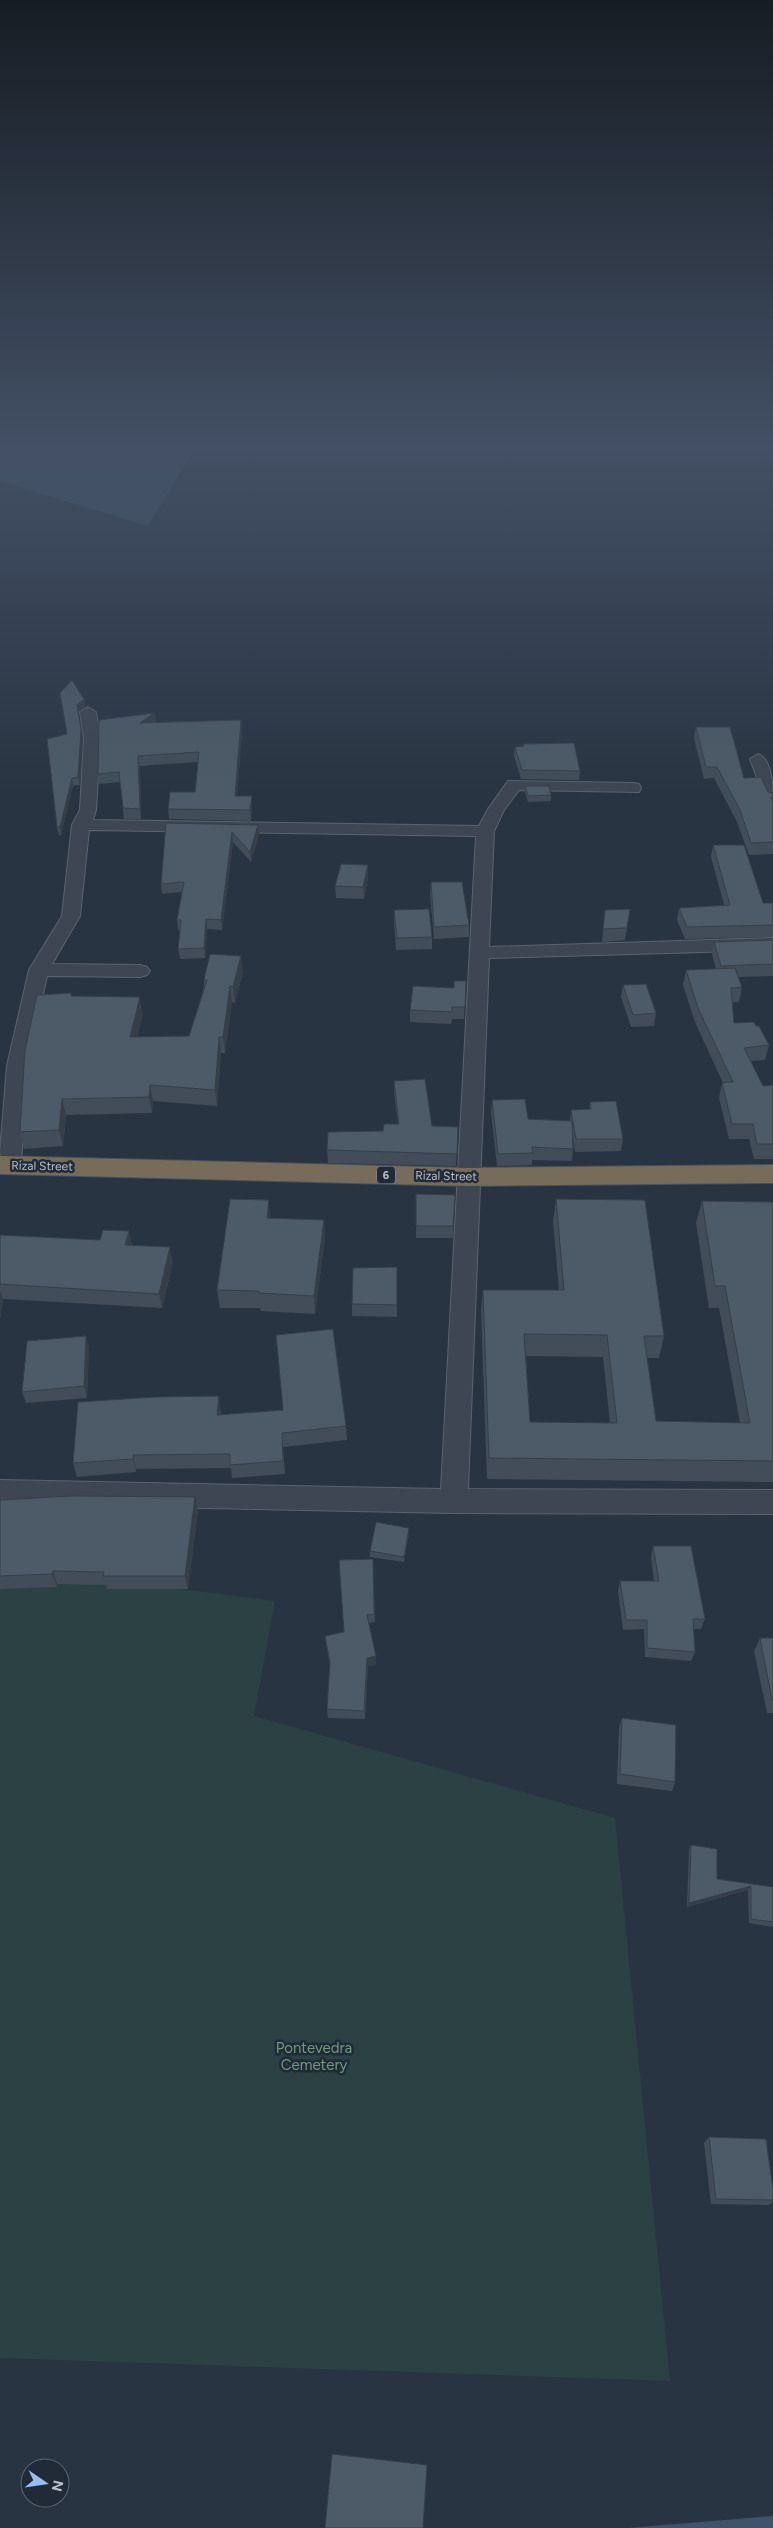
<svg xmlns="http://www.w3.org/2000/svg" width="773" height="2528" font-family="Figtree,sans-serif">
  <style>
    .green { fill: #2b4143 }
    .water { fill: #40536a }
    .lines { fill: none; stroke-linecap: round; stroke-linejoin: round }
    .street-casing { stroke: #5b646f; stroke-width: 2 }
    .highway-casing { stroke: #47515c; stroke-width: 2 }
    .street { fill: #3d4652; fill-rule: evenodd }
    .highway { fill: #776b5a; fill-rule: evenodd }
    .wall { fill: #424d59; fill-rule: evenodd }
    .shaded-wall { fill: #363f48 }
    .building { fill: #4d5a67; stroke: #363f48; fill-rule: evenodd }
    .labels { text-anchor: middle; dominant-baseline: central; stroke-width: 5; stroke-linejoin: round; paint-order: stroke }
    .shield { fill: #212b37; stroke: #8c949f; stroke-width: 1 }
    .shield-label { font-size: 11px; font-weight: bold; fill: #bac1cb }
    .street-label { font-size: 12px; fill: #bac1cb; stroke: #212b37 }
    .near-park-label { font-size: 15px; fill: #739b7a; stroke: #212b37 }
  </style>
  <rect width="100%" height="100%" fill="#293442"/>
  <path class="green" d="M 0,1566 L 275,1601 L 254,1716 L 615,1818 L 670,2381 L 0,2358 Z"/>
  <path class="water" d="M 0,442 L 199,442 L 148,526 L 0,481 Z
    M 773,2516 L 773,2528 L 628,2528 Z"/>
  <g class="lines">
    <defs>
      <path id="street" d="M 88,707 L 96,712 L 100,738 L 96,810 L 93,820 L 479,826 L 488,809 L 508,781 L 633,783 L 639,784 L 641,788 L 639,792 L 519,790 L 504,810 L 494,831 L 489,947 L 773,938 L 773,950 L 489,958 L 468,1489 L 773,1490 L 773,1514 L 454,1513 L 0,1504 L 0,1480 L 441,1489 L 476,836 L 89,830 L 80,916 L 52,964 L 140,965 L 147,967 L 150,971 L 147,975 L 140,977 L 47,976 L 27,1066 L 21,1165 L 18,1170 L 10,1173 L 2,1170 L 0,1151 L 7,1066 L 29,970 L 62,916 L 72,825 L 80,810 L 84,738 L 80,712 Z
        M 758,754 C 773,759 773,790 773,804 L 767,803 L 765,799 L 750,759 Z"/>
      <path id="highway" d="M 0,1156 L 468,1168 L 773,1165 L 773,1183 L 468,1186 L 0,1174 Z"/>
    </defs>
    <use href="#street" class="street-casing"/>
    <use href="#highway" class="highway-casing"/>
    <use href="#street" class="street"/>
    <use href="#highway" class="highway"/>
  </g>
  <path class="wall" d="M 84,699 L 85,706 L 78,712 L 82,738 L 80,785 L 73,786 L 61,835 L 59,835 L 57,827 L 67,734 Z
    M 154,713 L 156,722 L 241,720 L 242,730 L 237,796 L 252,806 L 251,821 L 169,819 L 168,809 L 195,792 L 198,762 L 140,766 L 141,819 L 124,819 L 120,782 L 99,784 L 98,774 Z
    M 696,727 L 744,778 L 768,792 L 773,794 L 773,854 L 749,855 L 737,822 L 714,778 L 704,779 L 694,738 Z
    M 523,744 L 580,771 L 579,780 L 521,779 L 514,756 L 515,747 L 523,746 Z
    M 525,786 L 551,795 L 551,801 L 528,802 L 525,792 Z
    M 166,823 L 258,825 L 259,835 L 251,862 L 233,842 L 222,930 L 207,929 L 205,958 L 180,959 L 178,949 L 180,930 L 178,930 L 177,920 L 182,892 L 162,894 L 161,884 Z
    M 713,845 L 763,903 L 773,903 L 773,937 L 685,939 L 677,920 L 679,908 L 724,905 L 711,857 Z
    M 368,877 L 364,899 L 336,898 L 335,886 Z
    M 431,882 L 469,925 L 469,937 L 434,939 L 430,894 Z
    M 630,909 L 625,940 L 602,942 L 605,910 Z
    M 394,910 L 432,937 L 432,949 L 396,950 L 394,922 Z
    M 773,940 L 773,976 L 738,977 L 742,987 L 739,1002 L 732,1002 L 734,1023 L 756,1026 L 769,1045 L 765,1060 L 751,1061 L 763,1086 L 773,1085 L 773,1159 L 754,1159 L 749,1139 L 729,1139 L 719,1098 L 722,1083 L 723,1083 L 695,1022 L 683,985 L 686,970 L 716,969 L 712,954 L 714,942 Z
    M 243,972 L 235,1003 L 232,1002 L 225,1053 L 221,1053 L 217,1106 L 153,1101 L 152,1113 L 66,1115 L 63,1146 L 24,1149 L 20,1132 L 71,993 L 72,996 L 143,1014 L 137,1037 L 189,1036 L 204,987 L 204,979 Z
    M 466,981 L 464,1019 L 452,1019 L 451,1024 L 410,1022 L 410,1010 Z
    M 623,985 L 656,1013 L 654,1026 L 631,1027 L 621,997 Z
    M 394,1081 L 432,1126 L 458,1127 L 456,1166 L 328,1163 L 327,1150 L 383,1131 L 398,1124 L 394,1093 Z
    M 492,1100 L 528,1119 L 570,1121 L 571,1110 L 589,1109 L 590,1102 L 623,1139 L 621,1151 L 575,1152 L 573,1140 L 573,1149 L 572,1161 L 532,1160 L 532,1165 L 497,1166 L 491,1112 Z
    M 416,1194 L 455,1195 L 453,1238 L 416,1238 Z
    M 556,1199 L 664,1336 L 659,1358 L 647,1358 L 656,1421 L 740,1423 L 719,1308 L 709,1308 L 696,1223 L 702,1201 L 773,1202 L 773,1482 L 487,1479 L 481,1312 L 483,1290 L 559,1290 L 553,1221 ZM 526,1356 L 603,1357 L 610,1423 L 530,1422 Z
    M 270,1218 L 324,1220 L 325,1238 L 315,1314 L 261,1311 L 260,1308 L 220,1308 L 217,1290 Z
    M 129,1231 L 132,1245 L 173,1262 L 162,1308 L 3,1299 L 0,1319 L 0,1235 L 100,1240 Z
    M 352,1304 L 397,1305 L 397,1317 L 352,1316 Z
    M 86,1336 L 89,1348 L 87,1398 L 26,1403 L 22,1392 Z
    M 221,1410 L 221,1415 L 346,1426 L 347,1440 L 283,1447 L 285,1474 L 232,1478 L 231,1468 L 136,1469 L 136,1472 L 77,1477 L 73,1463 Z
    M 0,1500 L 198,1510 L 188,1589 L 107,1589 L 106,1585 L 57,1584 L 57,1587 L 0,1589 Z
    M 409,1528 L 409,1533 L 404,1562 L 370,1557 L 370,1551 Z
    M 653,1546 L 705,1619 L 701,1629 L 693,1629 L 695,1652 L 691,1661 L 645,1657 L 644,1629 L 623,1630 L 618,1591 L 620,1581 L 654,1581 L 651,1557 Z
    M 373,1559 L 375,1622 L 369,1623 L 376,1665 L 368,1666 L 365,1719 L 328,1718 L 327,1709 L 330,1666 L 326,1644 L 325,1636 L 343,1632 Z
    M 760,1638 L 773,1638 L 773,1713 L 767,1713 L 754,1651 Z
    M 622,1718 L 675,1782 L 672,1791 L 617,1784 L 619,1728 Z
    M 691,1845 L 717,1879 L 773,1887 L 773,1927 L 749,1923 L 748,1890 L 687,1907 L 689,1850 Z
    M 709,2137 L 773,2189 L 773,2201 L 769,2205 L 711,2204 L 704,2143 Z"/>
  <path class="shaded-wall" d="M 84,699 L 85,706 L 78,712 L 82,738 L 80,785 L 78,777 L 77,705 Z
    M 154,713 L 156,723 L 140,723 Z
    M 241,720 L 242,730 L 236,806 L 235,796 Z
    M 138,756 L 140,766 L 141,819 L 140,809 Z
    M 72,778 L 73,786 L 61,835 L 60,827 Z
    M 252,796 L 252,806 L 251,821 L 250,810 Z
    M 258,825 L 259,835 L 251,862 L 250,852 Z
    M 232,832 L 233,842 L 222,930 L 221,920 Z
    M 368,865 L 368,877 L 364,899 L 363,887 Z
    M 206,919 L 207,929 L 205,958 L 204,948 Z
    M 241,956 L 243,972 L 235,1003 L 233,987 Z
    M 230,986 L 232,1002 L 225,1053 L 223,1037 Z
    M 140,997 L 143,1014 L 133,1054 L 130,1037 Z
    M 219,1037 L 221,1053 L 217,1106 L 215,1090 Z
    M 150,1085 L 153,1101 L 152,1113 L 149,1097 Z
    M 62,1099 L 66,1115 L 63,1146 L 59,1130 Z
    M 269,1200 L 270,1218 L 267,1218 Z
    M 324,1220 L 325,1238 L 315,1314 L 314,1296 Z
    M 129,1231 L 132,1245 L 125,1245 Z
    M 170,1247 L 173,1262 L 162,1308 L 159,1294 Z
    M 0,1290 L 3,1299 L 0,1319 Z
    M 86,1336 L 89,1348 L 87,1398 L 84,1386 Z
    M 219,1396 L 221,1410 L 219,1429 L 217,1415 Z
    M 133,1455 L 136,1469 L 136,1472 L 133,1459 Z
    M 195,1497 L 198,1510 L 188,1589 L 185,1576 Z
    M 409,1528 L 409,1533 L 404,1562 L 404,1557 Z
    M 53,1571 L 57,1584 L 57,1587 L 52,1574 Z
    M 376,1656 L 376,1665 L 368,1666 L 365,1719 L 367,1658 Z
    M 751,1886 L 748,1890 L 687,1907 L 689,1903 Z"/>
  <path class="building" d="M 72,680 L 84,699 L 77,705 L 81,730 L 78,777 L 72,778 L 60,827 L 57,827 L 47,739 L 67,734 L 60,693 Z
    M 154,713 L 140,723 L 241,720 L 235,796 L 252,796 L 250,810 L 168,809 L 170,792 L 195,792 L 199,752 L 138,756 L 140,809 L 123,808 L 119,772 L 98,774 L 99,720 Z
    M 696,727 L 730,727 L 744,778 L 761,777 L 768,792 L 773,794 L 773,797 L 771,797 L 773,802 L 773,842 L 751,843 L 740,810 L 717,767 L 706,767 Z
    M 574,743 L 580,771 L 522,770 L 515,747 L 524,746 L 523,744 Z
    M 525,786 L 549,786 L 551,795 L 528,796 Z
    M 166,823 L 258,825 L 250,852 L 232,832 L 221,920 L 206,919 L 204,948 L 178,949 L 181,920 L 177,920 L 184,882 L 161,884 Z
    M 713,845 L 744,845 L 763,903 L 773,903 L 773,925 L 687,927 L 679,908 L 730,905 Z
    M 341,864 L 368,865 L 363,887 L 335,886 Z
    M 431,882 L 462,882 L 469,925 L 434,927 Z
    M 429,909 L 432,937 L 397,938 L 394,910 Z
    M 630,909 L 627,928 L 603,929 L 605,910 Z
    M 773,940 L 773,964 L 721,966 L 714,942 Z
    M 210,954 L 241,956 L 233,987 L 230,986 L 223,1037 L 219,1037 L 215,1090 L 150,1085 L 149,1097 L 62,1099 L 59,1130 L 20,1132 L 25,1050 L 37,995 L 71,993 L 71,996 L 140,997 L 130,1037 L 189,1036 L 207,980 L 204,979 Z
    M 735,968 L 742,987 L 731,988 L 734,1023 L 754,1022 L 756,1026 L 759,1026 L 769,1045 L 744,1048 L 763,1086 L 773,1085 L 773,1144 L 757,1144 L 753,1124 L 732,1124 L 722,1083 L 733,1082 L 698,1008 L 686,970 Z
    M 454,981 L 466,981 L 465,1007 L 452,1007 L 452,1012 L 410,1010 L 413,986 L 454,988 Z
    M 646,984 L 656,1013 L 633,1015 L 623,985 Z
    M 425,1079 L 432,1126 L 458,1127 L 457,1154 L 327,1150 L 328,1132 L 383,1131 L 384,1124 L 399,1124 L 394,1081 Z
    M 525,1099 L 528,1119 L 572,1121 L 573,1149 L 532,1147 L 533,1153 L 498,1154 L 492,1100 Z
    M 616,1101 L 623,1139 L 576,1139 L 571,1110 L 591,1109 L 590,1102 Z
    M 416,1194 L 455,1195 L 453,1226 L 416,1226 Z
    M 230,1199 L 269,1200 L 267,1218 L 324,1220 L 314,1296 L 259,1293 L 259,1291 L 217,1290 Z
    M 556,1199 L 645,1200 L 664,1336 L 644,1336 L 656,1421 L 750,1423 L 725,1286 L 715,1286 L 702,1201 L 773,1202 L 773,1461 L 489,1458 L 483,1290 L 564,1290 ZM 524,1334 L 607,1335 L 617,1423 L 530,1422 Z
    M 103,1230 L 129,1231 L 125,1245 L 170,1247 L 159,1294 L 0,1284 L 0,1235 L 100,1240 Z
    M 397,1267 L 397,1305 L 352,1304 L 353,1268 Z
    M 333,1329 L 346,1426 L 282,1433 L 283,1461 L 230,1465 L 230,1454 L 133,1455 L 133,1459 L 73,1463 L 78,1402 L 155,1397 L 219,1396 L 217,1415 L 283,1410 L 276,1335 Z
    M 86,1336 L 84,1386 L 22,1392 L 27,1341 Z
    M 71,1496 L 195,1497 L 185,1576 L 103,1576 L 104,1572 L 53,1571 L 52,1574 L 0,1576 L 0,1500 Z
    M 376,1522 L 409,1528 L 404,1557 L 370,1551 Z
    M 653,1546 L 691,1546 L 705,1619 L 693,1619 L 695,1652 L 647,1648 L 647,1620 L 626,1620 L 620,1581 L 659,1581 Z
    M 373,1559 L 374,1614 L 367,1615 L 376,1656 L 367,1658 L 364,1711 L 327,1709 L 330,1662 L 325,1636 L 344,1632 L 339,1560 Z
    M 760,1638 L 773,1638 L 773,1700 L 772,1700 Z
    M 622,1718 L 676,1725 L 675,1782 L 620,1774 Z
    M 691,1845 L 717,1849 L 717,1879 L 773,1887 L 773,1922 L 751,1919 L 751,1886 L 689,1903 Z
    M 709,2137 L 766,2139 L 773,2189 L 773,2200 L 716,2199 Z
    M 332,2454 L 427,2465 L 423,2528 L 325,2528 Z"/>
  <linearGradient id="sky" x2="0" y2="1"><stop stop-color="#171d24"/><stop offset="0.56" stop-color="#435065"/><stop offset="1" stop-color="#435065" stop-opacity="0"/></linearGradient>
  <rect width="773" height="796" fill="url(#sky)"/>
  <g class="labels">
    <rect class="shield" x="377" y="1166.5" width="18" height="17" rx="4"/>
    <g class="shield-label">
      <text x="386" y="1175">6</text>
    </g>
    <g class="street-label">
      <text transform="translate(42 1166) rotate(1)">Rizal Street</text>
      <text transform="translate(446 1176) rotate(1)">Rizal Street</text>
    </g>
    <g class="near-park-label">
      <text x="314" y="2048">Pontevedra<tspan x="314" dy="17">Cemetery</tspan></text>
    </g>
  </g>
  <g transform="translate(45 2483) rotate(103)"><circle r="24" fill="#212b37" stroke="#5e6772"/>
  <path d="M0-4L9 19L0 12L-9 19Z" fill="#98bff3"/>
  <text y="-8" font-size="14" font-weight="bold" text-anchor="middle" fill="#bac1cb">N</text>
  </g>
</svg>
